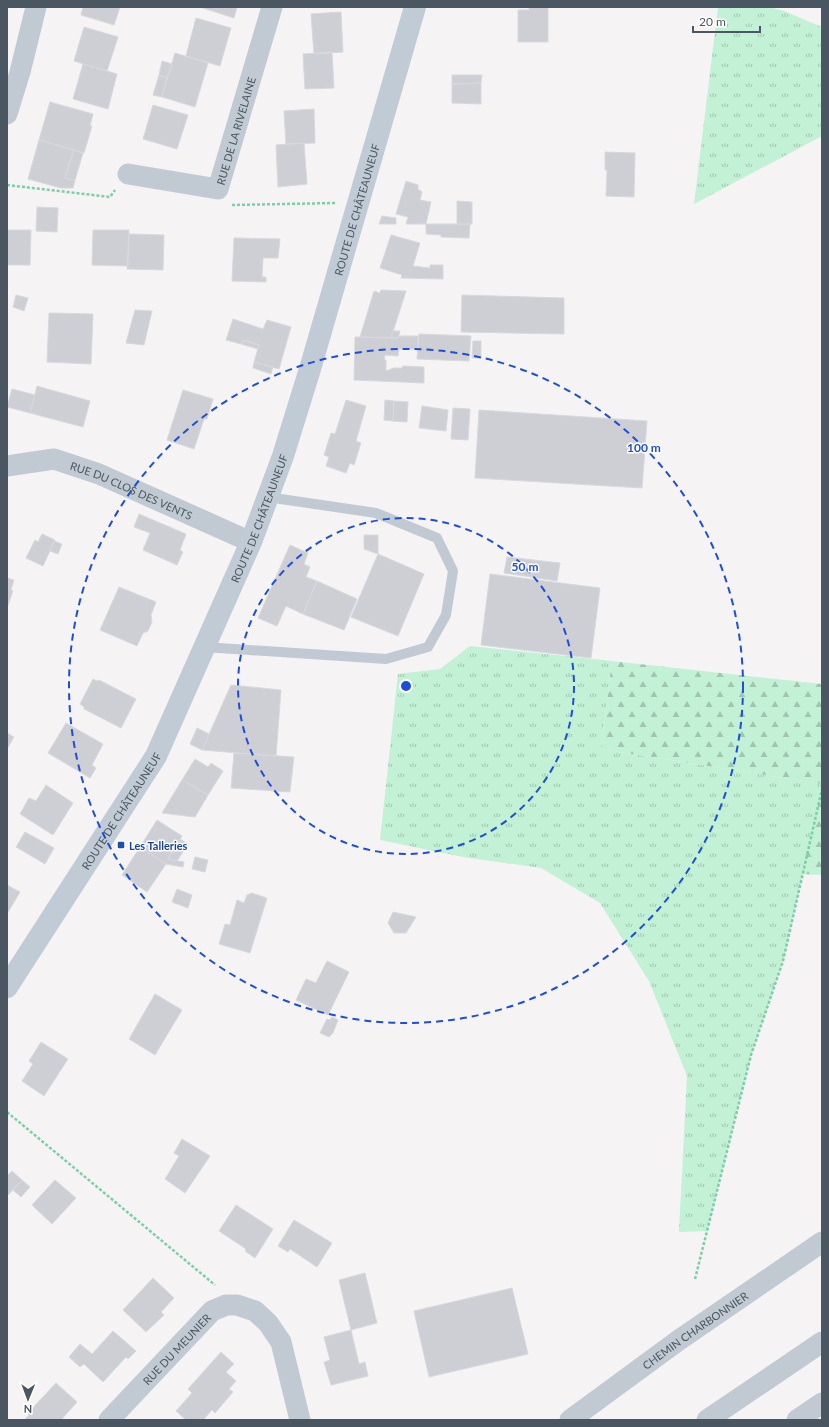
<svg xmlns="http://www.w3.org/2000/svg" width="829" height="1427" font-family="Lato,sans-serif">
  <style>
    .grass { fill: url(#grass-tufts) }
    .forest { fill: url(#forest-firs) }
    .building { fill: #cdcfd5; stroke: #d7d9de }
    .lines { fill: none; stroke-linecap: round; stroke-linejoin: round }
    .path { stroke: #7ad0a6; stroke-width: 2.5; stroke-dasharray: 3 2; stroke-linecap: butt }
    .service { stroke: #c1cad2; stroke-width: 10 }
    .minor { stroke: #c1cad2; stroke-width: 21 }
    .secondary { stroke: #c1cbd6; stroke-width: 22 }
    .ring { fill: none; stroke: #1d4ed8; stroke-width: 2; stroke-dasharray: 7 5 }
    .transit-dot { fill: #1a4fb4; stroke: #fff; stroke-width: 1.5 }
    .labels { text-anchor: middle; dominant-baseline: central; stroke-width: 3; stroke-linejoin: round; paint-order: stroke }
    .street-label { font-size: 11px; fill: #4a5661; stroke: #fff }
    .transit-label { font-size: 11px; font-weight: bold; fill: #164399; stroke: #fff; text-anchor: start }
    .centre { fill: #1d4ed8; stroke: #fff; stroke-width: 2 }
    .ring-label { font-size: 12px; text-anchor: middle; font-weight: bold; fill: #1d4ed8; stroke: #fff; stroke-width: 3; stroke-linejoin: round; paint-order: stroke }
  </style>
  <defs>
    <pattern id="grass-tufts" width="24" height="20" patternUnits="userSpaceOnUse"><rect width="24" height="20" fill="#c3f1d5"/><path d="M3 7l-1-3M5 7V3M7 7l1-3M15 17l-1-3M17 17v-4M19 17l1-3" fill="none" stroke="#a0c6b0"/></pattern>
    <pattern id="forest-firs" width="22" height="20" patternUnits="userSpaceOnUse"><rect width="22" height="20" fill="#c3f1d5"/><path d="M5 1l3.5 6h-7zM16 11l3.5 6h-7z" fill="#a0c6b0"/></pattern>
  </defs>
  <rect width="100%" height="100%" fill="#f5f3f3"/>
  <path class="grass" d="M 718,7 L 769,7 L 784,11 L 822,27 L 822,136 L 694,204 Z
    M 470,646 L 612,661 L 601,749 L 822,784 L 822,789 L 783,961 L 751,1055 L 707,1231 L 679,1232 L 687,1076 L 649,981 L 600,903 L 541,868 L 463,857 L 380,840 L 398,674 L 440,669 Z"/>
  <path class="forest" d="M 612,661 L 822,684 L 822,784 L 601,749 Z
    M 822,789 L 822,875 L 802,874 Z"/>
  <path class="building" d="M 83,7 L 120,7 L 114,25 L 81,15 Z
    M 200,7 L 237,7 L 234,18 Z
    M 529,7 L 548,7 L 548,42 L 518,42 L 518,10 L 529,10 Z
    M 341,12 L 343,52 L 314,54 L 311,14 Z
    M 196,18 L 231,28 L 220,66 L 186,56 Z
    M 84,27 L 118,37 L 107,71 L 74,61 Z
    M 332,52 L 334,88 L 305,89 L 303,54 Z
    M 175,53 L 208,63 L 195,107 L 162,97 Z
    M 162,61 L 172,64 L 167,78 L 159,75 Z
    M 83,64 L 117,74 L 108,109 L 73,99 Z
    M 159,75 L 167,78 L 162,97 L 153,95 Z
    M 452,75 L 482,75 L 481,83 L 452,84 Z
    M 481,83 L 481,104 L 452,103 L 452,84 Z
    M 50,102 L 93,114 L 90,126 L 92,126 L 84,153 L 39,140 Z
    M 153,105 L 188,115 L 177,149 L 143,139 Z
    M 314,109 L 315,143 L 286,144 L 284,111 Z
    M 39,140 L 74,150 L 65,178 L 75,180 L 73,188 L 61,188 L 28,179 Z
    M 304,143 L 307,184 L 278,187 L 276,145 Z
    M 74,150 L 83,153 L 75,180 L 65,178 Z
    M 605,152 L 635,153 L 634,197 L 606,196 L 607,170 L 605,170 Z
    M 406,181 L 418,185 L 418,189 L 422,192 L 420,200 L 431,202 L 426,224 L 406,224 L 408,217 L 396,214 Z
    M 457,201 L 472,202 L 472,224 L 457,224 Z
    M 37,207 L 58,208 L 57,232 L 36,231 Z
    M 382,216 L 396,218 L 396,224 L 379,224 Z
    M 426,224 L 470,224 L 469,238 L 441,237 L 441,235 L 426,234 Z
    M 7,230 L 31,230 L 30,265 L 7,265 Z
    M 93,230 L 129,230 L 128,266 L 92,265 Z
    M 129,234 L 164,235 L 163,270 L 127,269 Z
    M 391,235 L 420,243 L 413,266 L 430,268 L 430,265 L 443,265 L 443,279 L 401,278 L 402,275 L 380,268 Z
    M 234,238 L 280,239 L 278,258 L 263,258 L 262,277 L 266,277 L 266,282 L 232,281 Z
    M 381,290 L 406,291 L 391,338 L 360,337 L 374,291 L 380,293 Z
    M 16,295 L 28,298 L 24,311 L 13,307 Z
    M 462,295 L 564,298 L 564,334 L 461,332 Z
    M 135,310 L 152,311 L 144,345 L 126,343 Z
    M 49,313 L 93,314 L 91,364 L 47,362 Z
    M 233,319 L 263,329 L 267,320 L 291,327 L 279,369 L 254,362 L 259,345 L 244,340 L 241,344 L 226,340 Z
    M 393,331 L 400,331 L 398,338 L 391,338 Z
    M 419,334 L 471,336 L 469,361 L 417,359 Z
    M 399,336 L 418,336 L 418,349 L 399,349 L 398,356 L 385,355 L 384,360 L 386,360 L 386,371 L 394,368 L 402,368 L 403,366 L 424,367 L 424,383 L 354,380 L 355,337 L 398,338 Z
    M 244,340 L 259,345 L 258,349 L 241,344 Z
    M 473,341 L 481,341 L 481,358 L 472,358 Z
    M 254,362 L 273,367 L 271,374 L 253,368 Z
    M 37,386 L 90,401 L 83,427 L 30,413 Z
    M 12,389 L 35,395 L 30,413 L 7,407 Z
    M 183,390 L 213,399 L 207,419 L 204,419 L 194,449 L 167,440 Z
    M 346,400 L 366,406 L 356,441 L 361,443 L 354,465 L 350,463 L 346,473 L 326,466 L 329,457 L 324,455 L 331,433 L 335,434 Z
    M 385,400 L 394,401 L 393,421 L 384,420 Z
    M 394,401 L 408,402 L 407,422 L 393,421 Z
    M 422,406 L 448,410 L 446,431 L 419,428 Z
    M 453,408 L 470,409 L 468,440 L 451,439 Z
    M 479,410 L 647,421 L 642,488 L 475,478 Z
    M 139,514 L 186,534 L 180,550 L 183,552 L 177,565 L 143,550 L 150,533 L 134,527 Z
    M 42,534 L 55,540 L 43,566 L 26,558 L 35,540 L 38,542 Z
    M 364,535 L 378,535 L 378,554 L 364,549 Z
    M 54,541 L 62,544 L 58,554 L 50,551 Z
    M 290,545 L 308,553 L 304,564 L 310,567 L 306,577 L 317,581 L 303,614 L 286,606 L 277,626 L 258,618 Z
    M 378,554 L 424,574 L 398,636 L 351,617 Z
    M 507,557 L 560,563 L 557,581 L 504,573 Z
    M 490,574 L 600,588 L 591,658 L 481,645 Z
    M 7,578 L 14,580 L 11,590 L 13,591 L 7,608 Z
    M 317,581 L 357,599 L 344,630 L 303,614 Z
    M 119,587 L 156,602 L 151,615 L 152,622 L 148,631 L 143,633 L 137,646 L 100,630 Z
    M 93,679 L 97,681 L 99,680 L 136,699 L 121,728 L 84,709 L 84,707 L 80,704 Z
    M 231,685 L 281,690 L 276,756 L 202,750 Z
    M 66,723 L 103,744 L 92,765 L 96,768 L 90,778 L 48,753 Z
    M 197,728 L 209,734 L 202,750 L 190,744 Z
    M 7,733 L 14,737 L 7,749 Z
    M 234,753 L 294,757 L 290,792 L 231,788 Z
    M 195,759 L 208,767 L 211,763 L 223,771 L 208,795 L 182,780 Z
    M 182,780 L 208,795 L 195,817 L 162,813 Z
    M 46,785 L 73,803 L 53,835 L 20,814 L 29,798 L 36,801 Z
    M 157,820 L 182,836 L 168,859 L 184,862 L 183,867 L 166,864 L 140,847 Z
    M 25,832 L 54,848 L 45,864 L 16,847 Z
    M 180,839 L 188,844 L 177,861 L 168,859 Z
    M 140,847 L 166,864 L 147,892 L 122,875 Z
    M 195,857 L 208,860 L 205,872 L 192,869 Z
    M 7,885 L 20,892 L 7,914 Z
    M 177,889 L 192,895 L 188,908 L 172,902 Z
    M 252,893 L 267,898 L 250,953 L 219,944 L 225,924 L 230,925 L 237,900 L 244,903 L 247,895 Z
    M 393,912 L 416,917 L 406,933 L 394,933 L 388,923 Z
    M 327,961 L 349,972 L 328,1015 L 296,1000 L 306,979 L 316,983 Z
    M 155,994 L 182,1010 L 155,1055 L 129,1039 Z
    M 332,1017 L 338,1020 L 333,1033 L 329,1037 L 320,1033 L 327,1019 L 330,1020 Z
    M 41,1042 L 68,1059 L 44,1096 L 22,1081 L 33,1064 L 29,1061 Z
    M 182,1139 L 210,1156 L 185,1193 L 165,1179 L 179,1156 L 174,1153 Z
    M 12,1171 L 22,1180 L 7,1196 L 7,1176 Z
    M 22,1180 L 30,1187 L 21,1197 L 13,1190 Z
    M 55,1180 L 76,1198 L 52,1224 L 32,1205 Z
    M 236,1205 L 273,1229 L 255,1258 L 245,1251 L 246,1249 L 219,1231 Z
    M 294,1220 L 332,1243 L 317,1267 L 290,1249 L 288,1252 L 278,1246 Z
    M 365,1273 L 377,1323 L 351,1330 L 339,1280 Z
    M 153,1278 L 174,1298 L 161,1312 L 164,1315 L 146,1332 L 123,1310 Z
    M 512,1288 L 528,1354 L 429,1377 L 414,1311 Z
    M 351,1330 L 359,1364 L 365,1362 L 368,1376 L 331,1385 L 324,1362 L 330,1360 L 324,1337 Z
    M 113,1331 L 136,1351 L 128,1359 L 126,1357 L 103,1382 L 84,1364 L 80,1367 L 69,1357 L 80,1344 L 92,1354 Z
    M 221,1352 L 234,1364 L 226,1372 L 236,1381 L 229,1389 L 233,1392 L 215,1413 L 212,1410 L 203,1420 L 186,1420 L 176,1411 L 192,1393 L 188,1389 Z
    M 56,1383 L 77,1402 L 61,1420 L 24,1420 L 29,1415 L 28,1413 Z"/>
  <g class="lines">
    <path class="path" d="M 7,185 L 110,197 L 115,190
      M 232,205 L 335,203
      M 7,1112 L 215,1285
      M 695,1279 L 751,1055 L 783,961 L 822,789"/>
    <path class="service" d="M 204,647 L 386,659 L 428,647 L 446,615 L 453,571 L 437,538 L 376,513 L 267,497"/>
    <g class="minor">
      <path d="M 7,114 L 20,72 L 36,7"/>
      <path id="s1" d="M 128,174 L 218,189 L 272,7"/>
      <path id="s2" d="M 7,466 L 54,459 L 99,474 L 251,542"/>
      <path id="s3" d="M 109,1420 L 212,1311 L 226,1305 L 237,1305 L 255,1311 L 268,1323 L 281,1342 L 300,1420"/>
      <path id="s4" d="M 570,1420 L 679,1340 L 822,1242"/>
      <path d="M 707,1420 L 822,1342"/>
      <path d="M 797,1420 L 822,1403"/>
    </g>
    <path class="secondary" id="s5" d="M 7,987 L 156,756 L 251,542 L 283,456 L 310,369 L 415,7"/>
  </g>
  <g class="ring">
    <circle cx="406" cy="686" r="168"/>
    <circle cx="406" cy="686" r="337"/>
  </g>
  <rect class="transit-dot" x="117" y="841" width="8" height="8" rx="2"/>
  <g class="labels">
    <g class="street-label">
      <text stroke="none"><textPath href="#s1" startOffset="152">RUE DE LA RIVELAINE</textPath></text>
      <text stroke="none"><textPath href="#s5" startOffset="858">ROUTE DE CHÂTEAUNEUF</textPath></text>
      <text stroke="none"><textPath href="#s2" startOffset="131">RUE DU CLOS DES VENTS</textPath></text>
      <text stroke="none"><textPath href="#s5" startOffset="534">ROUTE DE CHÂTEAUNEUF</textPath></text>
      <text stroke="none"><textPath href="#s5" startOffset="210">ROUTE DE CHÂTEAUNEUF</textPath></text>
      <text stroke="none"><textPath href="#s4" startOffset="154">CHEMIN CHARBONNIER</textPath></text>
      <text stroke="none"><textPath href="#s3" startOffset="98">RUE DU MEUNIER</textPath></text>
    </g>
    <g class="transit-label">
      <text x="129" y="845">Les Talleries</text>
    </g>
  </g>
  <circle cx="406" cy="686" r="6" class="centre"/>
  <g class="ring-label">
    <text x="644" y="452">100 m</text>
    <text x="525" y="571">50 m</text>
  </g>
  <rect width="829" height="1427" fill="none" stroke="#4a5661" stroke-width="16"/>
  <g transform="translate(28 1399) rotate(181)" stroke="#ffffff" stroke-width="3" paint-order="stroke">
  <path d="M0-3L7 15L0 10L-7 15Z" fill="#4a5661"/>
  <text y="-6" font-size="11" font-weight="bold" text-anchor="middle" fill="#4a5661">N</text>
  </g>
  <path d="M693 26v6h67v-6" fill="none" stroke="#4a5661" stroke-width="2"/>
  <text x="699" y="26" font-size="12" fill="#4a5661" stroke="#ffffff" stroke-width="3" paint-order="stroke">20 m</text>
</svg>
